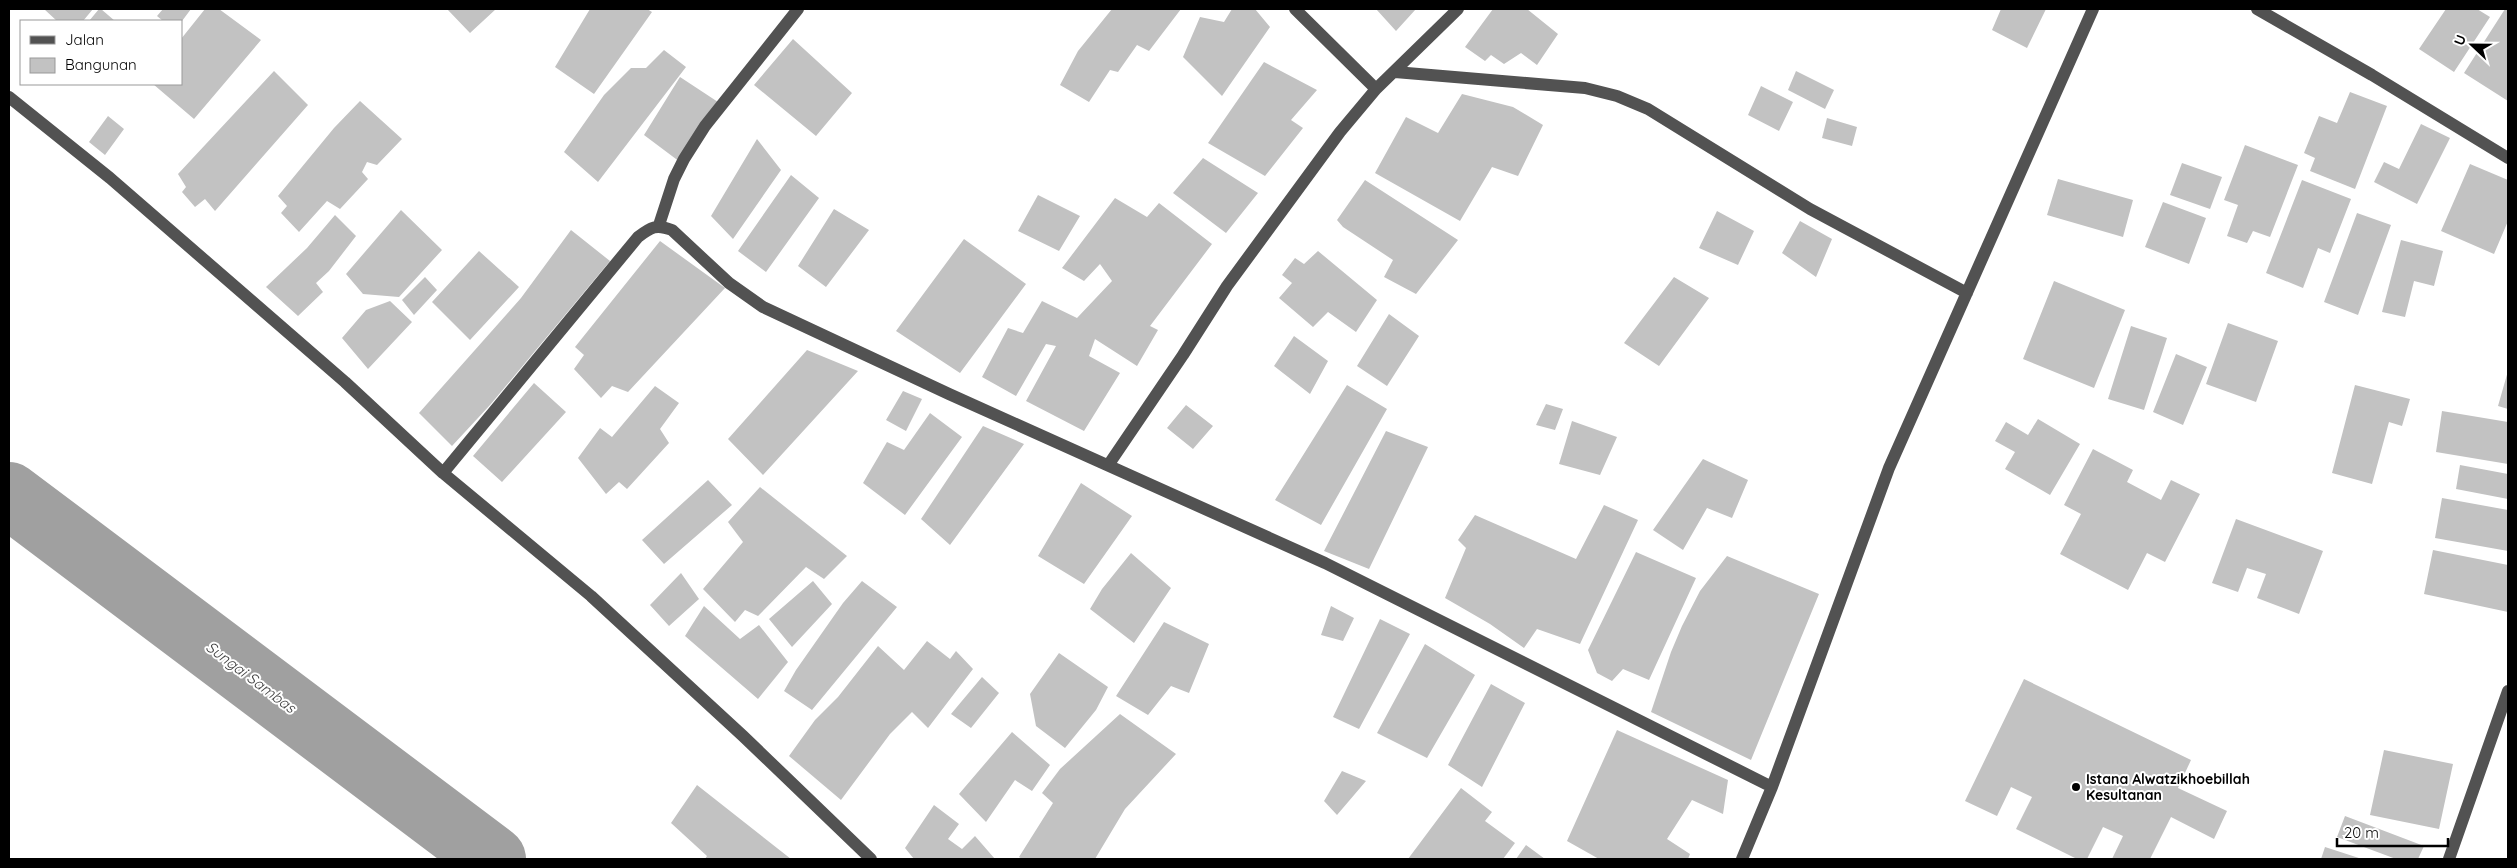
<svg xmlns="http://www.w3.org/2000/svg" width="2517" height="868" font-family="Quicksand,sans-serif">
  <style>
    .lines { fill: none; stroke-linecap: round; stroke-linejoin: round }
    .river { stroke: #a0a0a0; stroke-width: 66 }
    .building { fill: #c2c2c2 }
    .minor { stroke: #525252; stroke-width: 12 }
    .poi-dot { fill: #000; stroke: #fff; stroke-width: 2 }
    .labels { text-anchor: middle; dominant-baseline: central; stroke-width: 4; stroke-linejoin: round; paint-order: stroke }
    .poi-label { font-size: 14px; font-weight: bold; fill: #000; stroke: #fff; text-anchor: start }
    .water-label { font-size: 15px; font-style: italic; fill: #414141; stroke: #fff }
  </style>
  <rect width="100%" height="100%" fill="#fff"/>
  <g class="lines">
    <path class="river" d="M 9,495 L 493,859"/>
  </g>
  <path class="building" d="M 44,9 L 93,9 L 83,21 L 57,21 Z
    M 99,9 L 101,9 L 115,21 L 89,21 Z
    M 163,9 L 191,9 L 182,21 L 163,21 L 157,16 Z
    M 205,9 L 219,9 L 261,40 L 194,119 L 153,84 L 181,84 L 181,39 Z
    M 447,9 L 496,9 L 470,33 Z
    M 590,9 L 647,9 L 652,12 L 594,94 L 555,67 Z
    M 1112,9 L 1181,9 L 1149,51 L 1137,45 L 1118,72 L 1110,70 L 1089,102 L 1060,85 L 1078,51 Z
    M 1232,9 L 1255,9 L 1270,27 L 1222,96 L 1183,57 L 1200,17 L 1224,22 Z
    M 1376,9 L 1416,9 L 1396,31 Z
    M 1493,9 L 1527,9 L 1558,34 L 1537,65 L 1521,53 L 1504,64 L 1491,55 L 1485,61 L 1465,47 Z
    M 2001,9 L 2046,9 L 2027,48 L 1992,30 Z
    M 2446,9 L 2477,9 L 2490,17 L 2454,72 L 2419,49 Z
    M 2505,9 L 2508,9 L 2508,101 L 2464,73 Z
    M 793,39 L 852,93 L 816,136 L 754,85 Z
    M 664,50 L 686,67 L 598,182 L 564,152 L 604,95 L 631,68 L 646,68 Z
    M 1264,62 L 1317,90 L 1291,120 L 1303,128 L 1265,176 L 1208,143 Z
    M 274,71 L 308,105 L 215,211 L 205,199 L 195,207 L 182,192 L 186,187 L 178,174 Z
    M 1796,71 L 1834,90 L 1825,109 L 1788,90 Z
    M 680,77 L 718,102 L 680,162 L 644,135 Z
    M 1761,86 L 1793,102 L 1779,131 L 1748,115 Z
    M 2350,92 L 2387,106 L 2355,189 L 2310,171 L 2315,158 L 2304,153 L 2319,116 L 2337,123 Z
    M 1462,94 L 1513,107 L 1543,125 L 1518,176 L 1492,167 L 1460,221 L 1375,173 L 1406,117 L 1438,133 Z
    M 360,101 L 402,139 L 377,165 L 367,162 L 362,172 L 368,179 L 340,209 L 327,201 L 299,232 L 281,213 L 287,206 L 278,196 L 334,128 Z
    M 108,116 L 124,129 L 105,155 L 89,142 Z
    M 1827,118 L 1857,127 L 1852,146 L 1822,138 Z
    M 2421,124 L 2450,138 L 2417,204 L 2374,182 L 2384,162 L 2399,169 Z
    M 757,139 L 781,170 L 733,239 L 711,216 Z
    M 2245,145 L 2298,165 L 2270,237 L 2253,231 L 2247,243 L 2227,236 L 2238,205 L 2224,200 Z
    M 1203,158 L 1258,193 L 1226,233 L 1173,193 Z
    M 2182,163 L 2222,177 L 2210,209 L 2170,195 Z
    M 2470,164 L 2508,180 L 2508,221 L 2494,254 L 2441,231 Z
    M 791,175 L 819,198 L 766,272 L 738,251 Z
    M 2058,179 L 2133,200 L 2123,237 L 2047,215 Z
    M 1365,180 L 1458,240 L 1416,294 L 1384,277 L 1393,260 L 1343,227 L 1337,220 Z
    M 2302,180 L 2351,199 L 2330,253 L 2318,248 L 2303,288 L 2266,273 Z
    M 1038,195 L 1080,216 L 1059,251 L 1018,231 Z
    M 1115,198 L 1147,217 L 1159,203 L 1212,244 L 1150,326 L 1158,330 L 1137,366 L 1095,339 L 1089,356 L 1120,373 L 1084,431 L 1026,401 L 1056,346 L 1046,344 L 1016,396 L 982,377 L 1008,328 L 1023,333 L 1042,301 L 1077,318 L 1112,281 L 1100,264 L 1084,281 L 1062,268 Z
    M 2163,202 L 2206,218 L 2189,264 L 2145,247 Z
    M 834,209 L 869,230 L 826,287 L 798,266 Z
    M 401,210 L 442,250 L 399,297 L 363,294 L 346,274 Z
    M 1717,211 L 1754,231 L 1738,265 L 1699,248 Z
    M 2357,213 L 2391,225 L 2358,315 L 2324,302 Z
    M 335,215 L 356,236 L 329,271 L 316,283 L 323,292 L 298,316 L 266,287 L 307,248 Z
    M 1800,221 L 1832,239 L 1816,277 L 1782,253 Z
    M 571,230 L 610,261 L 490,405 L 452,446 L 419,413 L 521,298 Z
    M 964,239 L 1026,284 L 960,373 L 896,331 Z
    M 2401,240 L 2443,251 L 2434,286 L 2414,281 L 2405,317 L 2382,312 Z
    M 660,241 L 725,288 L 628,392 L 612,386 L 601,398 L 574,369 L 584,355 L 575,347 Z
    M 479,251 L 519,287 L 470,340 L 432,302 Z
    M 1318,251 L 1377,300 L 1356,332 L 1328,312 L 1313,327 L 1279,298 L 1292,283 L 1282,275 L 1295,258 L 1304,264 Z
    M 425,277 L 437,290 L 414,315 L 402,300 Z
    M 1674,277 L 1709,298 L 1659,366 L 1624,343 Z
    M 2054,281 L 2125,310 L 2094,388 L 2023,359 Z
    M 390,301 L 412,322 L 368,369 L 342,338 L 366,310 Z
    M 1389,314 L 1419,336 L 1387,386 L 1357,366 Z
    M 2228,323 L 2278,341 L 2256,402 L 2206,384 Z
    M 2131,326 L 2167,338 L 2144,410 L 2108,399 Z
    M 1294,336 L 1328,361 L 1310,394 L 1274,366 Z
    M 807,350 L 858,371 L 763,475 L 728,439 Z
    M 2176,354 L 2207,367 L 2183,425 L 2153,412 Z
    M 2508,371 L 2508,409 L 2498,406 Z
    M 534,383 L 566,412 L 502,482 L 473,456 Z
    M 1347,385 L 1387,409 L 1321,525 L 1275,500 Z
    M 2355,385 L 2410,399 L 2402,426 L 2389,422 L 2372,484 L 2332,473 Z
    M 655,386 L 679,403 L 660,429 L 669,443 L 627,489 L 619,482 L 606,494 L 578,458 L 600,428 L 612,437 Z
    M 903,391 L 922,399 L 906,431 L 886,420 Z
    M 1546,404 L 1563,409 L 1555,430 L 1536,425 Z
    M 1186,405 L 1213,426 L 1193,449 L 1167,428 Z
    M 2442,411 L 2508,422 L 2508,464 L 2436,452 Z
    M 930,413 L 962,437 L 905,515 L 863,483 L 887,442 L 904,450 Z
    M 2038,419 L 2080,444 L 2050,495 L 2005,469 L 2015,452 L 1995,441 L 2006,422 L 2028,435 Z
    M 1572,421 L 1617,437 L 1600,475 L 1559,464 Z
    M 983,426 L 1024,444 L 950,545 L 921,519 Z
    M 1386,431 L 1428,447 L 1369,569 L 1324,551 Z
    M 2093,449 L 2133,470 L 2127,482 L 2161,500 L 2171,480 L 2200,494 L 2165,562 L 2147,553 L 2128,590 L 2060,554 L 2081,514 L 2064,505 Z
    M 1703,459 L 1748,480 L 1732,518 L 1707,508 L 1683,550 L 1653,530 Z
    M 2460,465 L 2508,474 L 2508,499 L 2456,489 Z
    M 708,480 L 732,505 L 664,564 L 642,540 Z
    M 1081,483 L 1132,516 L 1084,584 L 1038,556 Z
    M 760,487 L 847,556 L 824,579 L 806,567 L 758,616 L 745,610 L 735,622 L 703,589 L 743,542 L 728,522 Z
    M 2442,498 L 2508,510 L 2508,551 L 2435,538 Z
    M 1604,505 L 1638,520 L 1580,644 L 1537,629 L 1524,648 L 1490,624 L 1445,598 L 1466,548 L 1458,540 L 1475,515 L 1576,559 Z
    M 2236,519 L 2323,551 L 2299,614 L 2257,598 L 2266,574 L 2247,568 L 2238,592 L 2212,583 Z
    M 2433,550 L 2508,565 L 2508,612 L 2424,594 Z
    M 1636,552 L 1696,578 L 1649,680 L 1623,669 L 1612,681 L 1597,673 L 1588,650 Z
    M 1131,553 L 1171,588 L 1134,643 L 1090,609 L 1102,589 Z
    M 1727,556 L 1819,594 L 1751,760 L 1651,712 L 1671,652 L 1682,626 L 1700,591 Z
    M 681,573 L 699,599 L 669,626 L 650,605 Z
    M 813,581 L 832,604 L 792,647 L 769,619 Z
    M 862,581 L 897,607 L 812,710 L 784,691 L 796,670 L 843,603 Z
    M 704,606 L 740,639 L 759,625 L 788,662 L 758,699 L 685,636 Z
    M 1331,606 L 1354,618 L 1343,641 L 1321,635 Z
    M 1380,619 L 1410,634 L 1359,729 L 1333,717 Z
    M 1164,622 L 1209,644 L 1189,693 L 1171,686 L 1148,715 L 1116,696 Z
    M 927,641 L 950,659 L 956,651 L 973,669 L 928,728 L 912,712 L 890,734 L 841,800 L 789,756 L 815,720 L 838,697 L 878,646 L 904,670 Z
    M 1425,644 L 1475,675 L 1427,758 L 1377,733 Z
    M 1059,653 L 1108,687 L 1096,710 L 1065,748 L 1036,726 L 1030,694 Z
    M 982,677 L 999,693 L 971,728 L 951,714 Z
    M 2024,679 L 2191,760 L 2178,788 L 2227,811 L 2214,839 L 2171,817 L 2150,859 L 2112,859 L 2123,836 L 2103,827 L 2087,859 L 2077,859 L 2016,829 L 2032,797 L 2011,787 L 1997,816 L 1965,801 Z
    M 1491,684 L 1525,703 L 1482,787 L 1448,765 Z
    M 1120,714 L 1176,754 L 1125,809 L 1095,859 L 1022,859 L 1019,857 L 1053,803 L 1042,793 L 1060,769 Z
    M 1617,730 L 1728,780 L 1723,814 L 1692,800 L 1667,839 L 1690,854 L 1688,859 L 1599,859 L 1567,841 Z
    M 1012,732 L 1050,765 L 1032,791 L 1015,780 L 986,822 L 959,794 Z
    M 2384,750 L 2453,764 L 2439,829 L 2370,815 Z
    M 1342,771 L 1366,781 L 1337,815 L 1324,801 Z
    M 697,785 L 791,859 L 705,859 L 707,856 L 671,823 Z
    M 1461,788 L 1492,812 L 1485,821 L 1515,843 L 1503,859 L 1408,859 Z
    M 934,805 L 959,824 L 948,839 L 962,849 L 975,836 L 995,859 L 914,859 L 905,848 Z
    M 2345,816 L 2424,846 L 2418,859 L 2396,859 L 2337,837 Z
    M 1526,845 L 1545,859 L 1516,859 Z
    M 2325,847 L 2362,859 L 2321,859 Z"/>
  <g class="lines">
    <path class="minor" d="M 1295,9 L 1376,89
      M 2257,9 L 2372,75 L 2508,158
      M 1395,72 L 1585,88 L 1617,96 L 1648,109 L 1810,209 L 1967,293
      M 9,97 L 110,178 L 345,382 L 443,473 L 591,596 L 743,736 L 871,859
      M 659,225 L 674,179 L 684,159 L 705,126 L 798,9
      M 1109,464 L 1183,355 L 1227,286 L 1340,132 L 1376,89 L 1458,9
      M 443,473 L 638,237 C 651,227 656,224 672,230 L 729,283 L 763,307 L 949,394 L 1325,563 L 1772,787
      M 1742,859 L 1772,787 L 1889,468 L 2093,9
      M 2449,859 L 2508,691"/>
  </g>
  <circle class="poi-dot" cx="2076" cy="787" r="5"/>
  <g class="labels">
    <g class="poi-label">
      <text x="2086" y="779">Istana Alwatzikhoebillah<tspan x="2086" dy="16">Kesultanan</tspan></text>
    </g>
    <g class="water-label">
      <text transform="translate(251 677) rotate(37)">Sungai Sambas</text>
    </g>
  </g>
  <rect width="2517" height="868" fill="none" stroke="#000000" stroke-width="20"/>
  <rect x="20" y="20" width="162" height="65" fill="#ffffff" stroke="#999999"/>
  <rect x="30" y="36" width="25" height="8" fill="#525252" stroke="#999999"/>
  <text x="65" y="45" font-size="15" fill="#000000">Jalan</text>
  <rect x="30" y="58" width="25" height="15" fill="#c2c2c2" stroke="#999999"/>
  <text x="65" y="70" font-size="15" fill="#000000">Bangunan</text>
  <g transform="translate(2472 45) rotate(292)" stroke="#ffffff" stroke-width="4" paint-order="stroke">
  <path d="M0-4L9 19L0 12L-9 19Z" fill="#000000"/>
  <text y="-8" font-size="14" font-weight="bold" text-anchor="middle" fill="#000000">U</text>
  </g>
  <path d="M2337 838v8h111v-8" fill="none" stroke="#000000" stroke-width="2.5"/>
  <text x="2344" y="838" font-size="15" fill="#000000" stroke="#ffffff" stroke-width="4" paint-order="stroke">20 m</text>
</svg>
